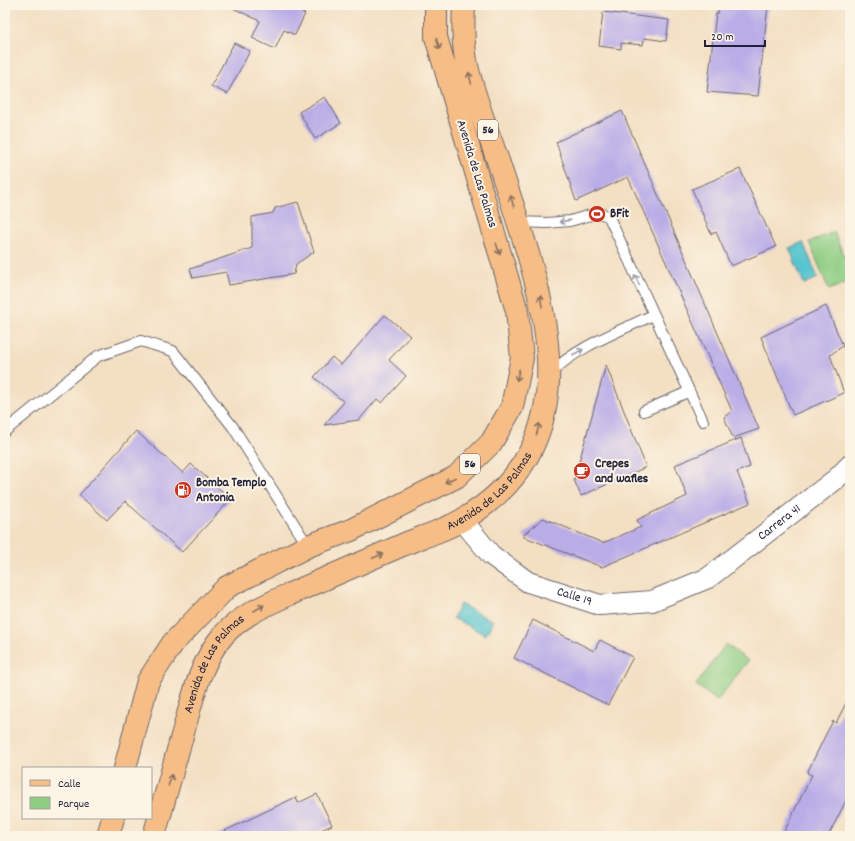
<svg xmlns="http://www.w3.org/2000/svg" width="855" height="841" font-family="Dekko,sans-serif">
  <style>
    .green { fill: #8fcd83; stroke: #58785f }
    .water { fill: #57c4ce; stroke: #3c7384 }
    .building { fill: #baade7 }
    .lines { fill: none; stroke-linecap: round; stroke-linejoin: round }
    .lane-casing { stroke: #6b646a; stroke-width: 12 }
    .street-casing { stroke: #6b646a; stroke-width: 22 }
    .primary-casing { stroke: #6b646a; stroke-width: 24 }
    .lane { stroke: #fff; stroke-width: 10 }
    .street { stroke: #fff; stroke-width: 20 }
    .primary { stroke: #f6be86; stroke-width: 22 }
    .oneway { stroke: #8c7060 }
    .oneway2 { stroke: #9c9ca7 }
    .labels { text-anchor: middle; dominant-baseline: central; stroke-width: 4; stroke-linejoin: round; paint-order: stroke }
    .shield { fill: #fcf5e5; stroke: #63616e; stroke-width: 1 }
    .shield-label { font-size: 12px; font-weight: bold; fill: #22223b }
    .street-label { font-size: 13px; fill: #22223b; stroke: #fcf5e5 }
    .poi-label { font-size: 13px; font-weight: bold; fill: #22223b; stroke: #fcf5e5; text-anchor: start }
  </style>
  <rect width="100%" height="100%" fill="#fcf5e5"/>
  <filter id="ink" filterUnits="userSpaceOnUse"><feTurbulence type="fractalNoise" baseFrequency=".025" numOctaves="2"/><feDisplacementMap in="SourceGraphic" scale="8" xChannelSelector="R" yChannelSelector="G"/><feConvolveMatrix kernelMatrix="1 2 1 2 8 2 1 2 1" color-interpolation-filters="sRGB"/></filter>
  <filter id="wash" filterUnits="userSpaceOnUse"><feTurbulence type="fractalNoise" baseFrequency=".012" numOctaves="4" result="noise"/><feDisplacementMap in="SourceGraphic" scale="16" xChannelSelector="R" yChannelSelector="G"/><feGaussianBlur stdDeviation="0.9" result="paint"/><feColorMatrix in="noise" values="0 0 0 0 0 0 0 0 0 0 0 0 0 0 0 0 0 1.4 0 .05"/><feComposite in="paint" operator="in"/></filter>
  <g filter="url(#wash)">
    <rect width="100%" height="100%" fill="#f3dfc2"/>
    <path class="green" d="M 834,232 L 850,270 L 850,281 L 829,290 L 809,242 Z
      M 726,644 L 748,661 L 717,701 L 696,685 Z"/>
    <path class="water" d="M 803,242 L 818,278 L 804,284 L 789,248 Z
      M 460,604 L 493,621 L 486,635 L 453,618 Z"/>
    <g id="blocks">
      <path class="building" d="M 227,5 L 286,5 L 305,14 L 295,35 L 284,30 L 275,49 L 252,38 L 260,21 Z
        M 719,5 L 768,5 L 758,96 L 707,92 L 716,13 L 718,14 Z
        M 603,12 L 669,20 L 666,41 L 644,38 L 643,45 L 621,43 L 621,49 L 599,46 Z
        M 234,43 L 250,51 L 227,94 L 211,86 Z
        M 325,97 L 341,123 L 315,139 L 299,112 Z
        M 622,111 L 759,429 L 733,438 L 724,417 L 732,411 L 628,177 L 576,201 L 556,142 Z
        M 740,169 L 776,247 L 731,266 L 716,232 L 711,234 L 692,189 Z
        M 298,202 L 314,252 L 296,264 L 294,274 L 229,285 L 226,272 L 193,278 L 190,269 L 252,248 L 252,217 L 273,213 L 275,208 Z
        M 826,306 L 843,346 L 830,355 L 844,393 L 793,415 L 761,337 Z
        M 385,315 L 410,336 L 389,360 L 406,376 L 382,403 L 377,399 L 359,420 L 324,425 L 344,402 L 314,377 L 332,357 L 341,365 Z
        M 606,365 L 646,467 L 581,496 L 574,480 Z
        M 136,431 L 183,473 L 191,464 L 231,499 L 182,552 L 125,501 L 107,520 L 79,495 Z
        M 741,438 L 750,467 L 737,472 L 750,503 L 602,567 L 522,536 L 543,518 L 603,543 L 641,527 L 637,520 L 687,496 L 675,465 Z
        M 533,620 L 594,651 L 600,640 L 633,657 L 608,705 L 514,658 Z
        M 850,695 L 850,793 L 828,836 L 782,836 L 812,775 L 807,773 L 826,734 L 833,721 L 836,723 Z
        M 317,794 L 332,825 L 308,836 L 214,836 L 296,797 L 298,803 Z"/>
    </g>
  </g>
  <g filter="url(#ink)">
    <use href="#blocks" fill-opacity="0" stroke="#6b646a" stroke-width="1"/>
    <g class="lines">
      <defs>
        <path id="lane" d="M 518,222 L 547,223 L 570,221 L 594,214 L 603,214 L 609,217 L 703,421
          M 551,373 C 576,347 620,331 653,315
          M 644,411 L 688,392
          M 5,431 L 98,356 L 141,341 L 173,351 L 233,427 L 308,546"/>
        <g id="street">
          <path id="s1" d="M 462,520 L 491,555 L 528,582 L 600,605 L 652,601 L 708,578 L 836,479 L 850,465"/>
        </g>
        <g id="primary">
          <path d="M 125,768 L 148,681 L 173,643 L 227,587 L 308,546 L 351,530 L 456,477 L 491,443 L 512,407 L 522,358 L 517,311 L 436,37 L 436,5"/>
          <path d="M 108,836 L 113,818"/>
          <path id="s2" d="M 154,836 C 163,803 173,769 182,736 C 191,705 198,670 217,643 C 235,618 263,606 290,594 C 329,577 368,560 407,543 C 425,536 445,530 462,520 C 597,441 543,296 504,179 C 492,140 474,101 466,61 C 463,43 463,23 464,5"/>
        </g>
      </defs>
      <use href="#lane" class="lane-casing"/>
      <use href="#street" class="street-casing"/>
      <use href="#primary" class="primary-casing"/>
      <use href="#lane" class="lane"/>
      <use href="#street" class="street"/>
      <use href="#primary" class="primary"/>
    </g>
    <defs><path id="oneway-shaft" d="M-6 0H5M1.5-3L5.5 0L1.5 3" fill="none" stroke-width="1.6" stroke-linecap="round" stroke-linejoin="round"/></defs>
    <g class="oneway">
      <use href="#oneway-shaft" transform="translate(438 44) rotate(74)"/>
      <use href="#oneway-shaft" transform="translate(470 78) rotate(-103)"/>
      <use href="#oneway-shaft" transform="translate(512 201) rotate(-108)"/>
      <use href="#oneway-shaft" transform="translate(498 249) rotate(73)"/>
      <use href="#oneway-shaft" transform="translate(541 301) rotate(-101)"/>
      <use href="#oneway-shaft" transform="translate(518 375) rotate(102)"/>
      <use href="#oneway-shaft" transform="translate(538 429) rotate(-75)"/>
      <use href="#oneway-shaft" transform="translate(450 480) rotate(153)"/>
      <use href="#oneway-shaft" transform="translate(378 556) rotate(-23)"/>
      <use href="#oneway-shaft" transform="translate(259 608) rotate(-30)"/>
      <use href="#oneway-shaft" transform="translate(170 780) rotate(-74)"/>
    </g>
    <g class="oneway2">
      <use href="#oneway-shaft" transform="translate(565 221) rotate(172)"/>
      <use href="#oneway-shaft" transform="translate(637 280) rotate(-114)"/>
      <use href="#oneway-shaft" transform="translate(578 352) rotate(-27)"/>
    </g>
  </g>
  <defs>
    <symbol id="stadium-disc" viewBox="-11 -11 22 22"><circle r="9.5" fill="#c8321e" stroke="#fcf5e5"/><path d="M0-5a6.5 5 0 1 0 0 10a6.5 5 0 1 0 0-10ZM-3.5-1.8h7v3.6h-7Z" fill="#fff"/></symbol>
    <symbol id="cafe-disc" viewBox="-11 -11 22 22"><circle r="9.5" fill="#c8321e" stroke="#fcf5e5"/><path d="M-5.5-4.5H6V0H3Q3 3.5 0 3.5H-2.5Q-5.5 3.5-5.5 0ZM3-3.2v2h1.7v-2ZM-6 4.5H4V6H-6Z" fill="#fff"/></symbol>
    <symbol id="fuel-disc" viewBox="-11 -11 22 22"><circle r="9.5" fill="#c8321e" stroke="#fcf5e5"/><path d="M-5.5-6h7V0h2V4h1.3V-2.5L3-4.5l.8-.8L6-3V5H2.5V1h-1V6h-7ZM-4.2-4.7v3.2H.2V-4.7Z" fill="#fff"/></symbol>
  </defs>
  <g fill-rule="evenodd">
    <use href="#stadium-disc" x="587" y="204" width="20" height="20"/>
    <use href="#cafe-disc" x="572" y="461" width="20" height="20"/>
    <use href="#fuel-disc" x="173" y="480" width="20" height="20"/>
  </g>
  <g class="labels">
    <g class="shield">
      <rect x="478" y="120" width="20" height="20" rx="3"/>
      <rect x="460" y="454" width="20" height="20" rx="3"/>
    </g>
    <g class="shield-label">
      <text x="488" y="130">56</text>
      <text x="470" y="464">56</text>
    </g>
    <g class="street-label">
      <text transform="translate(476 174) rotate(73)">Avenida de Las Palmas</text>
      <text stroke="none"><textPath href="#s2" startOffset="520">Avenida de Las Palmas</textPath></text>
      <text stroke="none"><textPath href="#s1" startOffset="370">Carrera 41</textPath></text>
      <text stroke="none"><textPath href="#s1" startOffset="140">Calle 19</textPath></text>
      <text stroke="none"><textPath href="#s2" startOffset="184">Avenida de Las Palmas</textPath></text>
    </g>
    <g class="poi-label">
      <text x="610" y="214">BFit</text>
      <text x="595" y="464">Crepes<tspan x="595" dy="15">and wafles</tspan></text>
      <text x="196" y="483">Bomba Templo<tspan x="196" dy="15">Antonia</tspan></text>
    </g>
  </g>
  <rect width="855" height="841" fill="none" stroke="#fcf5e5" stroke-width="20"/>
  <rect x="22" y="767" width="130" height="52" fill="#fcf5e5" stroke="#a5a1a1"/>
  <rect x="30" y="780" width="20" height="6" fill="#f6be86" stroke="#a5a1a1"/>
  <text x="58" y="787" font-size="12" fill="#22223b">Calle</text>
  <rect x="30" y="797" width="20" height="12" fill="#8fcd83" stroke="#a5a1a1"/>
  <text x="58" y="807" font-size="12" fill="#22223b">Parque</text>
  <path d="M705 40v6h60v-6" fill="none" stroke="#22223b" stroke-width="2"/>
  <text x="711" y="40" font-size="12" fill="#22223b" stroke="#fcf5e5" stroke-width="3" paint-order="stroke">20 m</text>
</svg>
